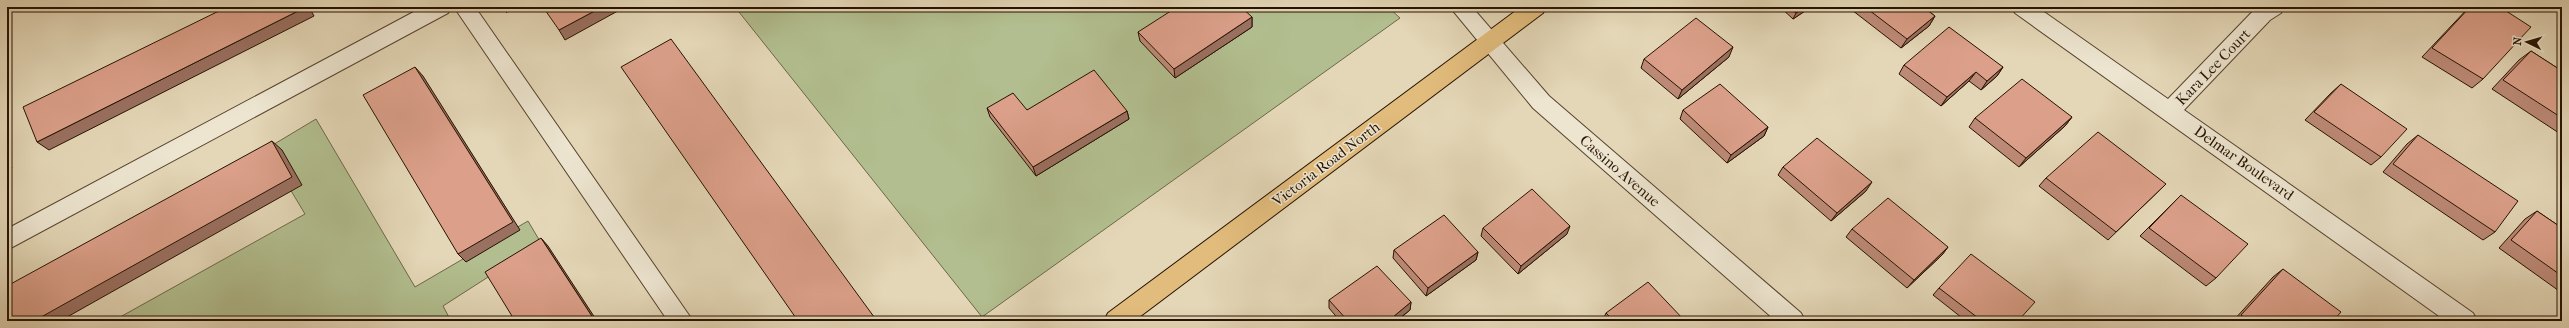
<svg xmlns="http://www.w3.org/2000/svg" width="2569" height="328" font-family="'IM FELL French Canon',serif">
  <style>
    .green { fill: #b2be8f; stroke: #6c6848 }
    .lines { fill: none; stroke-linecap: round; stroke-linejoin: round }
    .minor-casing { stroke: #56432e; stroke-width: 2 }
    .major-casing { stroke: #261200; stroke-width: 2 }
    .path { stroke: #261200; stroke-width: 2.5; stroke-dasharray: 1 2; stroke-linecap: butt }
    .minor { fill: #ede5d0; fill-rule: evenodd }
    .major { fill: #e2bc7c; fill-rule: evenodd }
    .wall { fill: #bd8a77; stroke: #261200 }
    .shaded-wall { fill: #9a7061; stroke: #261200 }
    .building { fill: #dca08a; stroke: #261200 }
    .labels { text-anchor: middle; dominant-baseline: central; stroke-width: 3; stroke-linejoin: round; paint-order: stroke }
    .street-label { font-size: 15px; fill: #261200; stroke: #ede5d0 }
  </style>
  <rect width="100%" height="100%" fill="#e4d7b7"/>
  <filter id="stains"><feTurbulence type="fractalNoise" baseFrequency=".005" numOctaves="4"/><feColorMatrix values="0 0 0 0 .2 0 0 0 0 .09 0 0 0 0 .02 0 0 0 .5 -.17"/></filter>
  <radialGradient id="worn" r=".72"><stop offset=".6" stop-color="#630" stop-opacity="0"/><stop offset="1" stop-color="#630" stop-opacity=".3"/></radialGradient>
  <path class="green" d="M 735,7 L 1388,7 L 1400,18 L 982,317 Z
    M 316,119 L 415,287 L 528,221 L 541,243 L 443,306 L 451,321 L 113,321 L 305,214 L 266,149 Z"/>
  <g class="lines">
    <defs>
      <path id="minor" d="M 423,7 L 451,7 L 448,13 L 7,250 L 7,229 Z
        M 454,7 L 475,7 L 693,321 L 668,321 Z
        M 1450,7 L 1472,7 L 1549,96 L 1801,313 L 1805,321 L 1776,321 L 1533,108 Z
        M 2012,7 L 2037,7 L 2168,99 L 2256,8 L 2284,7 L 2281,13 L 2270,20 L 2184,110 L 2473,313 L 2477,321 L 2446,321 L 2015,13 Z"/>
      <path id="major" d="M 1521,7 L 1546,7 L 1543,13 L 1134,321 L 1104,321 L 1108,313 Z"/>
    </defs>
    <use href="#minor" class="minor-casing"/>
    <use href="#major" class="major-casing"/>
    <path class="path" d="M 506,12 L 517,7"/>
    <use href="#minor" class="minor"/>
    <use href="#major" class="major"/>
  </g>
  <path class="wall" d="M 1780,7 L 1811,7 L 1793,19 Z
    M 1848,7 L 1923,7 L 1935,16 L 1929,26 L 1901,48 Z
    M 2469,7 L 2500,7 L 2483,79 L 2472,88 L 2422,57 Z
    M 1252,17 L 1252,27 L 1175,78 L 1140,41 L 1138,32 Z
    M 2531,51 L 2562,71 L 2562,135 L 2492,89 L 2519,60 Z
    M 1729,57 L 1678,99 L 1641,68 L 1644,59 Z
    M 1904,65 L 2003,67 L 1997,76 L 1981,90 L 1969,81 L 1941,106 L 1899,74 Z
    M 2341,84 L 2381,157 L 2371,165 L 2305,120 L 2331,93 Z
    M 987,108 L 1027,110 L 1127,111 L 1129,119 L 1036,176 L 990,117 Z
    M 1683,110 L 1768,127 L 1764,136 L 1727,163 L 1680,119 Z
    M 2072,117 L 2065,126 L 2019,167 L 1969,127 L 1975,118 Z
    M 2418,135 L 2495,232 L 2483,240 L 2383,172 L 2407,144 Z
    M 1783,167 L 1866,191 L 1831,221 L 1778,175 Z
    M 2046,178 L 2166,184 L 2108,240 L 2039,186 Z
    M 2181,195 L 2216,278 L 2206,286 L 2140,236 Z
    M 2537,211 L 2562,228 L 2562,293 L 2499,248 L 2525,219 Z
    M 1483,228 L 1567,234 L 1518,274 L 1481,236 Z
    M 1852,229 L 1948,247 L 1942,255 L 1907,288 L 1846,237 Z
    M 1394,250 L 1478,252 L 1476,260 L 1426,296 L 1393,258 Z
    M 2283,269 L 2333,321 L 2233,321 L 2273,277 Z
    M 1939,288 L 2018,321 L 1966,321 L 1933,295 Z
    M 1329,300 L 1411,302 L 1410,310 L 1397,321 L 1340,321 L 1329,308 Z
    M 1606,313 L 1685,321 L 1604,321 L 1603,320 Z"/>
  <path class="shaded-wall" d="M 306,7 L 309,7 L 314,16 L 49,150 L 37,142 Z
    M 602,7 L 625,7 L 565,40 L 559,30 Z
    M 1805,7 L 1811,7 L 1793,19 L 1796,13 Z
    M 1935,16 L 1929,26 L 1901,48 L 1907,39 Z
    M 1252,17 L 1252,27 L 1175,78 L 1174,69 Z
    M 1733,47 L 1729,57 L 1678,99 L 1682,90 Z
    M 415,67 L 423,76 L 520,230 L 466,262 L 458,254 Z
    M 2003,67 L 1997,76 L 1981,90 L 1987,81 Z
    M 1976,72 L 1969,81 L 1941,106 L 1947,97 Z
    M 1127,111 L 1129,119 L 1036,176 L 1033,167 Z
    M 2072,117 L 2065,126 L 2019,167 L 2026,158 Z
    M 1768,127 L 1764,136 L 1727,163 L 1731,155 Z
    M 272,141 L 282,150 L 302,185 L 60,321 L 34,321 Z
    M 7,158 L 12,168 L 7,171 Z
    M 1872,182 L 1866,191 L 1831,221 L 1837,213 Z
    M 1570,226 L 1567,234 L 1518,274 L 1521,266 Z
    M 541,238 L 548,246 L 597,321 L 595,321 Z
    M 1948,247 L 1942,255 L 1907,288 L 1914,280 Z
    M 1478,252 L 1476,260 L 1426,296 L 1428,288 Z
    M 1411,302 L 1410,310 L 1396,321 L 1393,317 Z"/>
  <path class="building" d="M 227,7 L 306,7 L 37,142 L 23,107 Z
    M 543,7 L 602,7 L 559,30 Z
    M 1177,7 L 1241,7 L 1252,17 L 1174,69 L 1138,32 Z
    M 1789,7 L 1805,7 L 1796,13 Z
    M 1865,7 L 1923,7 L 1935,16 L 1907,39 Z
    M 2470,7 L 2500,7 L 2531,27 L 2483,79 L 2432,48 Z
    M 1696,18 L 1733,47 L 1682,90 L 1644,59 Z
    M 1949,27 L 2003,67 L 1987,81 L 1976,72 L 1947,97 L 1904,65 Z
    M 671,39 L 877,321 L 798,321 L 621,67 Z
    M 2531,51 L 2562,71 L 2562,118 L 2503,80 Z
    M 415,67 L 513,222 L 458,254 L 363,95 Z
    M 1094,70 L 1127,111 L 1033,167 L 987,108 L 1013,93 L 1027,110 Z
    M 2022,79 L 2072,117 L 2026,158 L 1975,118 Z
    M 1720,84 L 1768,127 L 1731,155 L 1683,110 Z
    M 2341,84 L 2407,129 L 2381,157 L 2314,112 Z
    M 2098,132 L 2166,184 L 2116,232 L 2046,178 Z
    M 2418,135 L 2518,201 L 2495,232 L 2393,164 Z
    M 1817,138 L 1872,182 L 1837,213 L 1783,167 Z
    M 272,141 L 292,177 L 34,321 L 7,321 L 7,286 Z
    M 1532,189 L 1570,226 L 1521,266 L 1483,228 Z
    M 2181,195 L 2248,244 L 2216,278 L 2149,228 Z
    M 1888,198 L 1948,247 L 1914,280 L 1852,229 Z
    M 2537,211 L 2562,228 L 2562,276 L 2511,240 Z
    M 1444,215 L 1478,252 L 1428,288 L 1394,250 Z
    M 541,238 L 595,321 L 515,321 L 485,272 Z
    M 1971,254 L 2035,302 L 2018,321 L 1982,321 L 1939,288 Z
    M 1377,266 L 1411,302 L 1393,317 L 1397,321 L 1348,321 L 1329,300 Z
    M 2283,269 L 2341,312 L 2333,321 L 2249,321 L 2241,315 Z
    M 1648,282 L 1685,321 L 1614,321 L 1606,313 Z
    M 2053,318 L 2057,321 L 2050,321 Z"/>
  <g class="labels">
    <g class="street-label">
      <text transform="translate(2213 67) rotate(-46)">Kara Lee Court</text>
      <text transform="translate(2244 163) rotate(35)">Delmar Boulevard</text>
      <text transform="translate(1326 164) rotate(-37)">Victoria Road North</text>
      <text transform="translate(1620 171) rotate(41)">Cassino Avenue</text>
    </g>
  </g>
  <rect width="2569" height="328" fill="none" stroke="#e4d7b7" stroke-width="24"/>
  <rect x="8" y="8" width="2553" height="312" fill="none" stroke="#261200" stroke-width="2"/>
  <rect x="12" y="12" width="2545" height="304" fill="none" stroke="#261200"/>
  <g transform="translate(2527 42) rotate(275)" stroke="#ede5d0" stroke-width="3" paint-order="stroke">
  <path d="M0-3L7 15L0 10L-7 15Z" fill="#261200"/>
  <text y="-6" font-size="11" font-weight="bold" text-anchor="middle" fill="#261200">N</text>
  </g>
  <rect width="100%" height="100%" filter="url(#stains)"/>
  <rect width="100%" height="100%" fill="url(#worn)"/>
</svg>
